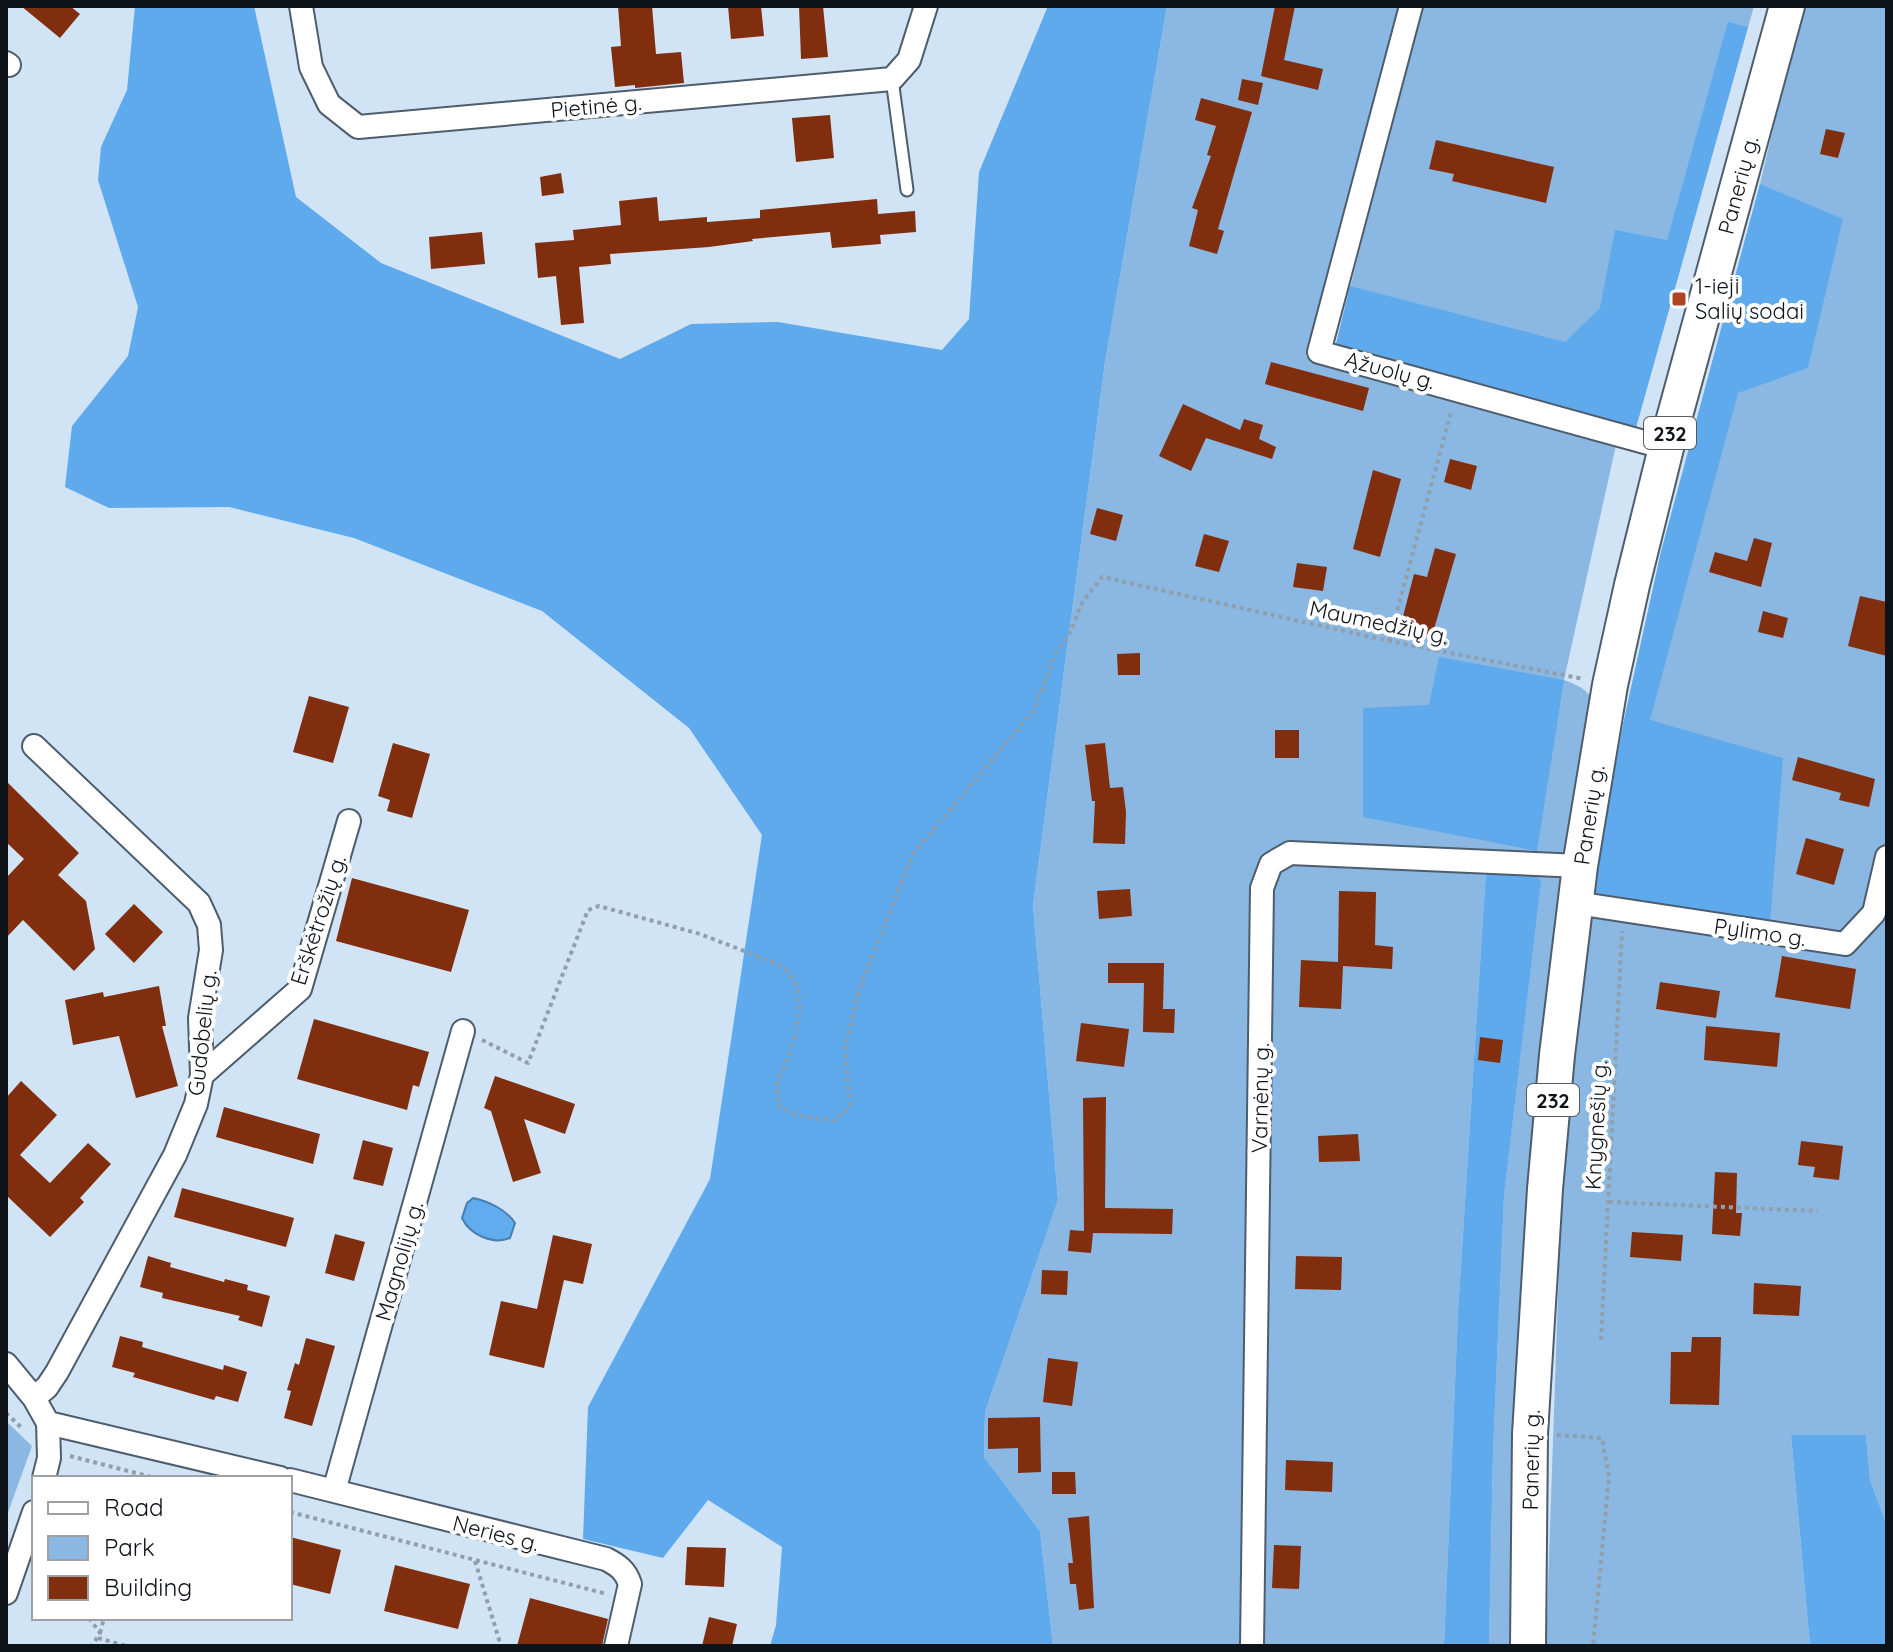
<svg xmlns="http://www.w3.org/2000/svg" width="1893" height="1652" font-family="Quicksand,sans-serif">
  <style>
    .green { fill: #8ab8e2 }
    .forest { fill: #5eaaec }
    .water { fill: #60acee; stroke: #477eae; stroke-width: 2 }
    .building { fill: #812e0e }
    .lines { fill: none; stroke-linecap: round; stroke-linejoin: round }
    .lane-casing { stroke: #4d5d6c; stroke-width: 15 }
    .street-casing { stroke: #4d5d6c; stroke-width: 26 }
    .primary-casing { stroke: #4d5d6c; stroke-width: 38 }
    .path { stroke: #909fad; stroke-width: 4; stroke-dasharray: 4 4; stroke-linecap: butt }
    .lane { stroke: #fff; stroke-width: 11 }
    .street { stroke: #fff; stroke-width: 22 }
    .primary { stroke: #fff; stroke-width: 34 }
    .poi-dot { fill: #ad4521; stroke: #fff; stroke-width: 3 }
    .labels { text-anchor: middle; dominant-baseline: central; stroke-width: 8; stroke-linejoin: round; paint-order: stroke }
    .shield { fill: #fff; stroke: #565a5e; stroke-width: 2 }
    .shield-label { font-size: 20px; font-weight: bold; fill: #0d1319 }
    .street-label { font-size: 22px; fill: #0d1319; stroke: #fff }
    .poi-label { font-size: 22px; fill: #0d1319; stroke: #fff; text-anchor: start }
  </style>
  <rect width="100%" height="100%" fill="#d1e4f6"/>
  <path class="green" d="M 1167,6 L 1403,6 L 1306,356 L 1616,445 L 1564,680 C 1577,685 1586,688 1594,701 L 1567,851 L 1550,854 L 1290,845 L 1268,853 L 1261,863 L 1244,1646 L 1053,1646 L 1040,1531 L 984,1457 L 985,1412 L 1058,1200 L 1033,905 L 1105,362 Z
    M 1421,6 L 1754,6 L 1635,431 L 1336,344 Z
    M 1802,6 L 1887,6 L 1887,1526 L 1870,1480 L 1866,1435 L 1791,1435 L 1810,1646 L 1546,1646 L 1564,1119 L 1587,923 L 1624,720 L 1661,552 L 1760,184 Z
    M 1293,863 L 1486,870 L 1458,1312 L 1444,1646 L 1262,1646 L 1270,891 L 1279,873 Z
    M 1543,871 L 1566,882 L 1512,1646 L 1489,1646 L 1493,1453 L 1504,1196 L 1540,880 L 1532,874 Z
    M 6,1421 L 32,1446 L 6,1518 Z"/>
  <path class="forest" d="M 135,6 L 254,6 L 296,197 L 381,263 L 620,359 L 691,324 L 778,322 L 942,350 L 969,319 L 979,172 L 1048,6 L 1167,6 L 1105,362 L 1033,905 L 1058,1200 L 985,1412 L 984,1457 L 1040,1531 L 1053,1646 L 770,1646 L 776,1625 L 782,1547 L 708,1500 L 663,1558 L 583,1539 L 588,1407 L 710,1179 L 762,835 L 689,728 L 542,611 L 354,538 L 229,507 L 109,508 L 65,487 L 72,426 L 128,356 L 138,307 L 98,180 L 101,147 L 127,90 Z
    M 1728,22 L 1748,27 L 1635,431 L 1336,344 L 1350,286 L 1565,342 L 1600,308 L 1615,230 L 1667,240 Z
    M 1760,184 L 1843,219 L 1808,368 L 1738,393 L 1650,720 L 1783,758 L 1770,923 L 1592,892 L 1624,720 L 1661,552 Z
    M 1439,657 L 1564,680 L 1537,851 L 1363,817 L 1363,708 L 1429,705 Z
    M 1486,870 L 1532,874 L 1541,880 L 1504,1196 L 1493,1453 L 1489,1646 L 1444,1646 L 1458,1312 Z
    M 1791,1435 L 1866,1435 L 1870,1480 L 1887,1526 L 1887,1646 L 1810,1646 Z"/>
  <path class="water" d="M 473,1198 C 488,1201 507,1210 515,1223 L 510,1238 C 493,1245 470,1235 462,1218 L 467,1203 Z"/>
  <path class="building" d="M 21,6 L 70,6 L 80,14 L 60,38 Z
    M 618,6 L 652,6 L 656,54 L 681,52 L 684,83 L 635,88 L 635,85 L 615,87 L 611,47 L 621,46 Z
    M 728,6 L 761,6 L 764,36 L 731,39 Z
    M 799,6 L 823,6 L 828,57 L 801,59 Z
    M 1275,6 L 1295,6 L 1284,60 L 1323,69 L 1318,90 L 1261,76 Z
    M 1242,79 L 1263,83 L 1258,105 L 1238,100 Z
    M 1201,98 L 1252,112 L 1218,229 L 1224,231 L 1217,254 L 1189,246 L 1198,210 L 1192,208 L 1211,156 L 1207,155 L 1216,126 L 1195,120 Z
    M 830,115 L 834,158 L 796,162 L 792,118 Z
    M 1826,129 L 1845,133 L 1838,158 L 1820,154 Z
    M 1436,140 L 1554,167 L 1546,203 L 1452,181 L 1454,174 L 1429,169 Z
    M 561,173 L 564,193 L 542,196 L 540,177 Z
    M 657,197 L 659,221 L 707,217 L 707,222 L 760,218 L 760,210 L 877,199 L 878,214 L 915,211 L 916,232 L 880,235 L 881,244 L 832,248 L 830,232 L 752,239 L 753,241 L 709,247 L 610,254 L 611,264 L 579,267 L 584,323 L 561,325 L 556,276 L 538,278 L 535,243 L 574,240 L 573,230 L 621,225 L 619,201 Z
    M 482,232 L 485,264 L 431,269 L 429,237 Z
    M 1271,362 L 1369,388 L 1363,411 L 1265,384 Z
    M 1183,404 L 1240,430 L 1244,419 L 1263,425 L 1259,439 L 1276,447 L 1272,459 L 1206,438 L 1191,471 L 1159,456 Z
    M 1450,459 L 1477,466 L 1471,490 L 1444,482 Z
    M 1373,470 L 1401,479 L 1380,557 L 1353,549 Z
    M 1097,508 L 1123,515 L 1116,541 L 1090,534 Z
    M 1204,534 L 1229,541 L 1219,572 L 1195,566 Z
    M 1754,538 L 1772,543 L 1761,587 L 1709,572 L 1715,552 L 1747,561 Z
    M 1435,548 L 1456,554 L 1432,636 L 1400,628 L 1414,574 L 1427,577 Z
    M 1297,563 L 1327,567 L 1323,591 L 1293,587 Z
    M 1860,596 L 1887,602 L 1887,656 L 1848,646 Z
    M 1763,611 L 1788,618 L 1783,638 L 1758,632 Z
    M 1140,653 L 1140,675 L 1118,675 L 1117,654 Z
    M 309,696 L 349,707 L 333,763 L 293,752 Z
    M 1275,730 L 1299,730 L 1299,758 L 1275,758 Z
    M 393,743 L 430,754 L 412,818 L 387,811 L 390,800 L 378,796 Z
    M 1105,743 L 1110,788 L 1123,787 L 1126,812 L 1125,844 L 1093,843 L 1095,801 L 1092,801 L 1085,745 Z
    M 1798,757 L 1875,779 L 1869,807 L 1839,800 L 1841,793 L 1792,780 Z
    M 6,781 L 79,853 L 58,875 L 86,901 L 95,949 L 74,971 L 23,920 L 6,938 L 6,878 L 24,859 L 6,842 Z
    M 1806,838 L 1844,849 L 1834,885 L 1796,874 Z
    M 352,878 L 469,910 L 451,972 L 336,941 Z
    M 1130,889 L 1132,916 L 1099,919 L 1097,891 Z
    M 1339,891 L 1376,892 L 1375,945 L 1393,947 L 1392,969 L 1343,966 L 1341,1009 L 1299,1007 L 1301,960 L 1338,962 Z
    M 134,904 L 163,932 L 134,963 L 105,934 Z
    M 1782,956 L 1856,969 L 1850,1009 L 1775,997 Z
    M 1108,963 L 1164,963 L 1163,1009 L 1175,1009 L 1174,1033 L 1143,1032 L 1144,983 L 1108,983 Z
    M 1660,982 L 1720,991 L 1716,1018 L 1656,1009 Z
    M 159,986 L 166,1026 L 162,1026 L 178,1086 L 136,1098 L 119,1036 L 73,1045 L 65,1000 L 103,992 L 104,997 Z
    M 314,1019 L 429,1052 L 419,1087 L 413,1085 L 407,1110 L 297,1079 Z
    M 1081,1023 L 1129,1029 L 1124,1067 L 1076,1061 Z
    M 1706,1026 L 1780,1033 L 1777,1067 L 1704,1060 Z
    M 1480,1037 L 1503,1040 L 1500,1063 L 1478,1060 Z
    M 495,1076 L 575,1104 L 565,1134 L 524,1119 L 541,1173 L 513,1182 L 491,1111 L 484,1108 Z
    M 21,1081 L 57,1115 L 20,1155 L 50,1183 L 88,1143 L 111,1164 L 80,1198 L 84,1202 L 50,1237 L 6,1195 L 6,1098 Z
    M 1106,1097 L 1105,1208 L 1173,1209 L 1172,1234 L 1093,1233 L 1091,1253 L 1068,1251 L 1070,1230 L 1084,1231 L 1083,1098 Z
    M 224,1107 L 320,1134 L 313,1164 L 216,1137 Z
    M 1358,1134 L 1360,1161 L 1319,1162 L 1318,1136 Z
    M 363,1140 L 393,1148 L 383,1186 L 353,1179 Z
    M 1801,1141 L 1843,1146 L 1839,1180 L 1813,1177 L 1815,1167 L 1798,1165 Z
    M 1715,1172 L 1737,1173 L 1736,1213 L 1742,1213 L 1740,1236 L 1712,1234 Z
    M 182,1188 L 294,1218 L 286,1247 L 174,1217 Z
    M 1632,1232 L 1683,1235 L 1681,1261 L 1630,1257 Z
    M 335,1234 L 365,1242 L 354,1281 L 325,1273 Z
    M 553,1235 L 592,1244 L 583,1284 L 564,1280 L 544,1368 L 489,1355 L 501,1301 L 537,1309 Z
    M 148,1256 L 171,1263 L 170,1267 L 224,1282 L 225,1279 L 248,1285 L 247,1290 L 270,1296 L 262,1327 L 238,1320 L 240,1316 L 162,1298 L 163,1293 L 140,1287 Z
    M 1296,1256 L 1342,1257 L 1341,1290 L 1295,1289 Z
    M 1042,1270 L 1068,1271 L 1067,1295 L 1041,1294 Z
    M 1754,1283 L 1801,1286 L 1799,1316 L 1753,1314 Z
    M 120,1336 L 143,1342 L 142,1347 L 223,1370 L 224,1365 L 247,1372 L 238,1402 L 216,1396 L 214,1400 L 133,1377 L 135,1373 L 112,1367 Z
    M 1692,1337 L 1721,1337 L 1719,1405 L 1670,1404 L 1671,1352 L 1691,1352 Z
    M 306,1338 L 335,1346 L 312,1426 L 284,1418 L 291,1391 L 287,1390 L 295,1363 L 299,1365 Z
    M 1048,1358 L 1078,1362 L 1072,1406 L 1043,1402 Z
    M 1040,1417 L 1041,1472 L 1018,1473 L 1018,1448 L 988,1449 L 988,1418 Z
    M 1286,1460 L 1333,1462 L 1332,1492 L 1285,1490 Z
    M 1052,1472 L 1075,1472 L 1076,1494 L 1052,1494 Z
    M 1089,1516 L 1094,1608 L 1079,1610 L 1076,1584 L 1070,1584 L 1068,1563 L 1073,1563 L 1068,1518 Z
    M 290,1537 L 341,1550 L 330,1594 L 290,1584 Z
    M 1274,1545 L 1301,1546 L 1299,1589 L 1272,1588 Z
    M 687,1547 L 726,1548 L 724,1587 L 685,1585 Z
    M 395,1565 L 470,1584 L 458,1629 L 384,1611 Z
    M 530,1598 L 608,1619 L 602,1646 L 517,1646 Z
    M 709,1617 L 737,1624 L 732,1646 L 702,1646 Z"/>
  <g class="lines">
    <defs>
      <path id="lane" d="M 892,79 L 907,190"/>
      <path id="street" d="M 301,6 L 311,67 L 329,104 L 358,127 L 892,79 L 909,60 L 926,6
        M 1411,6 L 1319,352 L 1666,448
        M 6,63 L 9,65
        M 34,746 L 199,903 L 209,925 L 211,950 L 200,1018 L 202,1075 L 196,1104 L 175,1155 L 57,1372 L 47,1387 L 34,1398
        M 1576,903 L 1845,944 L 1874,913 L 1887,857
        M 202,1075 L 300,989 L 349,821
        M 6,1364 L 34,1398 L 48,1423 L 280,1478
        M 44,1478 L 49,1458 L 48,1423
        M 290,1480 L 606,1559 C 618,1565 626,1571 630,1584 L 616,1646
        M 334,1491 L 463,1031
        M 6,1593 L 34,1512
        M 1252,1646 L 1262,888 L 1271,864 L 1290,853 L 1580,866"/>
      <path id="primary" d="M 1528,1646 L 1530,1434 L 1545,1189 L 1557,1055 L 1580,866 L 1610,685 L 1632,585 L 1666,448 L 1787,6"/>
    </defs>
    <use href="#lane" class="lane-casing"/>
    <use href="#street" class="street-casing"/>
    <use href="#primary" class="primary-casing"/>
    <path class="path" d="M 1389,641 L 1451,412
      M 482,1040 L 528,1063 L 588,910 L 599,906 L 700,934 L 778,964 C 812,985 798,1031 786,1063 C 784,1069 780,1074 778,1080 C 776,1088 778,1098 779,1106 C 796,1117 814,1119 834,1120 L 850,1107 L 845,1049 L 858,993 L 913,854 L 1034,710 L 1055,654 L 1069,635 L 1082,603 L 1102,577 L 1389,641 L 1584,679
      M 1609,1202 L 1818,1211
      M 1601,1340 L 1622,931
      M 6,1413 L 22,1428
      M 1557,1435 L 1602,1438 L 1609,1477 L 1593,1646
      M 70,1456 L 155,1478
      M 290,1512 L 607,1594
      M 475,1561 L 501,1646
      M 89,1618 L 100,1633 L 92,1646
      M 100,1633 L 104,1618
      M 98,1638 L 126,1646"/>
    <use href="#lane" class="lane"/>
    <use href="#street" class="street"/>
    <use href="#primary" class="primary"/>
  </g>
  <rect class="poi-dot" x="1671" y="291" width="16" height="16" rx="4"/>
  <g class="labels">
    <g class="shield">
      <rect x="1644" y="417" width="52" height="32" rx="6"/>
      <rect x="1527" y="1084" width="52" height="32" rx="6"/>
    </g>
    <g class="shield-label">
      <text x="1670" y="433">232</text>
      <text x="1553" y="1100">232</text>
    </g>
    <g class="street-label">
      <text transform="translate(596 106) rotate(-5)">Pietinė g.</text>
      <text transform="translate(1738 185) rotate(-75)">Panerių g.</text>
      <text transform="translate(1390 370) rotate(15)">Ąžuolų g.</text>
      <text transform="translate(1379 622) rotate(12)">Maumedžių g.</text>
      <text transform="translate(1589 815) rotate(-81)">Panerių g.</text>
      <text transform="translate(318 920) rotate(-72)">Erškėtrožių g.</text>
      <text transform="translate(1760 932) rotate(8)">Pylimo g.</text>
      <text transform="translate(202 1033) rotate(-84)">Gudobelių g.</text>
      <text transform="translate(1260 1098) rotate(-89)">Varnėnų g.</text>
      <text transform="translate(1596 1125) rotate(-87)">Knygnešių g.</text>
      <text transform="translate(399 1261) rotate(-74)">Magnolijų g.</text>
      <text transform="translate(1531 1460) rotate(-89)">Panerių g.</text>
      <text transform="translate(496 1533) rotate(14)">Neries g.</text>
    </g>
    <g class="poi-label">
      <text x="1695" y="286">1-ieji<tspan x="1695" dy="25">Salių sodai</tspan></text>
    </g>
  </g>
  <rect width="1893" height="1652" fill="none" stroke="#0d1319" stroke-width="16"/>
  <rect x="32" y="1476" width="260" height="144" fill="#ffffff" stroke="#9ea1a3" stroke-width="2"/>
  <rect x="48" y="1502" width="40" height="12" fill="#ffffff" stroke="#9ea1a3" stroke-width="2"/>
  <text x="104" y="1516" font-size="24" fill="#0d1319">Road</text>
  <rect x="48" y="1536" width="40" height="24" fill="#8ab8e2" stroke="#9ea1a3" stroke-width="2"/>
  <text x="104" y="1556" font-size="24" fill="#0d1319">Park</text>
  <rect x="48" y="1576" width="40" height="24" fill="#812e0e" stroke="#9ea1a3" stroke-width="2"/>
  <text x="104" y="1596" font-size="24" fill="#0d1319">Building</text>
</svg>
